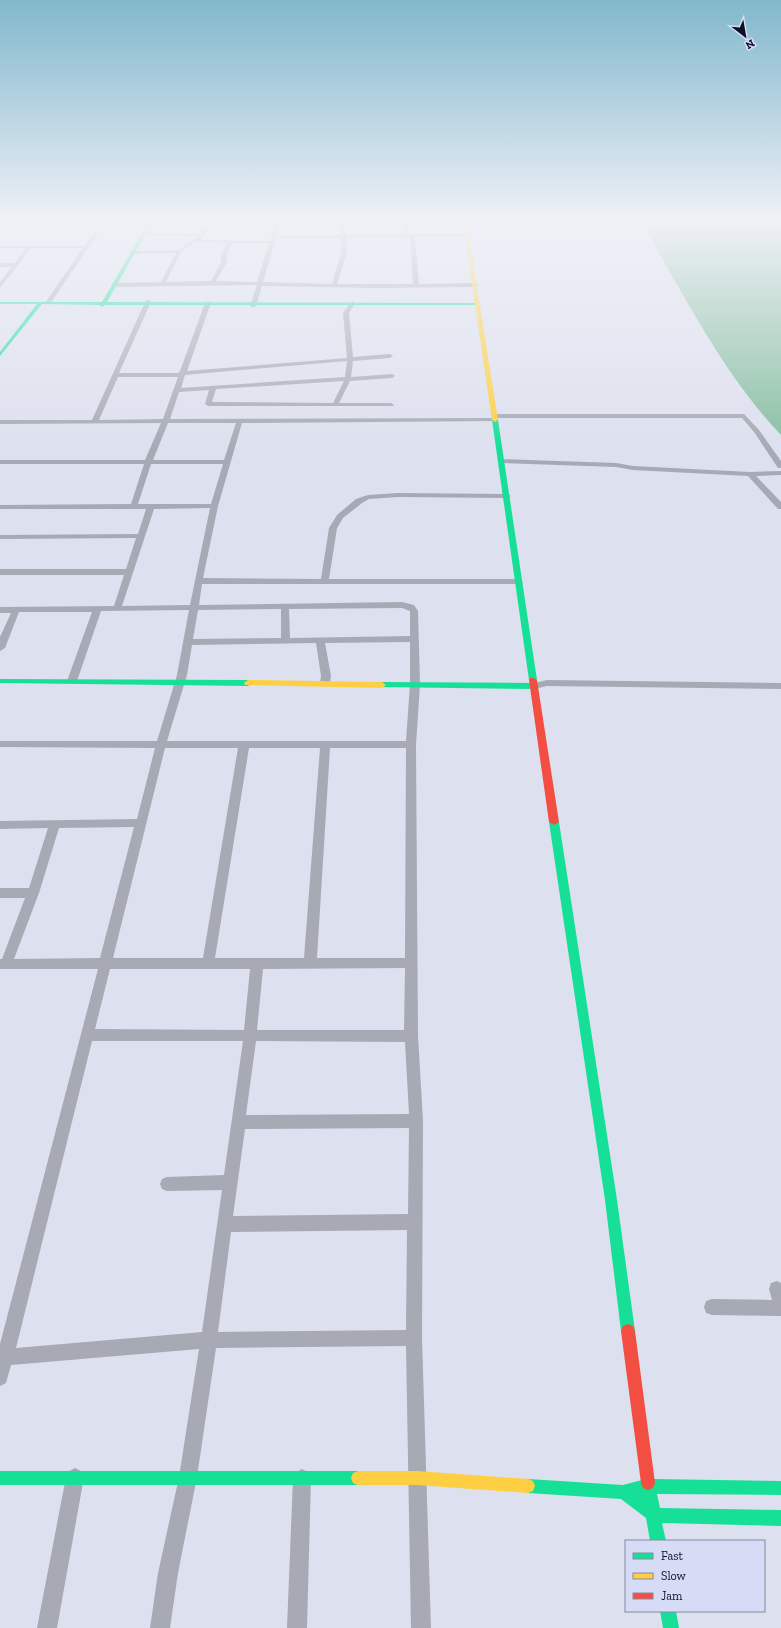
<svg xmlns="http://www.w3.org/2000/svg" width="781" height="1628" font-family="'Zilla Slab',serif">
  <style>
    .water { fill: #88bfa2 }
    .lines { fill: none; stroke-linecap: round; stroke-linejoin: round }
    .street { fill: #a7aab4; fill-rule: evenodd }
    .fast { fill: #16e098; fill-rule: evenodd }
    .slow { fill: #ffcf43; fill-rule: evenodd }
    .jam { fill: #f24e42; fill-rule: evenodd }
  </style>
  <rect width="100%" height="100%" fill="#dde0ee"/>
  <path class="water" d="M 642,223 L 781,223 L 781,435 C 723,374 684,295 642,223 Z"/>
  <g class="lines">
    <path class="street" d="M 23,223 L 28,223 L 22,231 L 18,231 Z
      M 70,223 L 74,223 L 70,229 L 66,229 Z
      M 101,223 L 105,223 L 50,304 L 45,303 L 83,248 L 31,248 L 0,288 L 0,282 L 12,267 L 0,267 L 0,263 L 15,263 L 26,248 L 0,248 L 0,246 L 85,246 Z
      M 206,223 L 210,223 L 205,235 L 200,240 L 270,241 L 276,223 L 280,223 L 277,236 L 341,235 L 341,223 L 345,223 L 346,235 L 404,234 L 402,223 L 406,223 L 409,234 L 467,234 L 469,236 L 415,237 L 419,284 L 476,283 L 479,285 L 476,287 L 376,288 L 262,286 L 256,306 L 253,308 L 250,306 L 257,285 L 114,287 L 111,285 L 114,283 L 161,282 L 176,253 L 132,254 L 130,251 L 178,250 L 199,236 L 144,235 L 142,233 L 200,234 ZM 410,237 L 413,284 L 337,284 L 347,253 L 346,238 ZM 276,238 L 341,238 L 341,253 L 332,284 L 263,282 ZM 196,242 L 227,243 L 221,254 L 221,262 L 211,281 L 166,282 L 181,252 ZM 232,243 L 269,243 L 257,282 L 216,281 L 227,262 L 227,254 Z
      M 148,300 L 151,302 L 119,373 L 178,373 L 180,371 L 205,303 L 208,301 L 211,303 L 187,371 L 347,358 L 343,313 L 352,301 L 355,303 L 349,313 L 353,357 L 390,354 L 393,356 L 390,358 L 353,361 L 351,377 L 392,374 L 395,376 L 392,378 L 350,381 L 339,403 L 391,403 L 394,405 L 393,406 L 208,406 L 205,404 L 209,390 L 179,392 L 170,419 L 495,418 L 492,416 L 495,414 L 744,414 L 759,430 L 781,461 L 781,468 L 778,468 L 754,432 L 742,418 L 495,418 L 498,420 L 497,421 L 242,423 L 218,506 L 203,578 L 321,579 L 329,528 L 337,515 L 356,499 L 368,495 L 398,493 L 507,494 L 511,496 L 507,498 L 398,497 L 369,499 L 362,503 L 343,518 L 337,528 L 329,579 L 519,579 L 523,582 L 522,584 L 202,584 L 199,605 L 402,602 L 414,605 L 418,611 L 420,684 L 416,745 L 418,1036 L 423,1121 L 422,1338 L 431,1628 L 411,1628 L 406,1346 L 216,1348 L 197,1477 L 178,1573 L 170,1628 L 150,1628 L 158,1573 L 179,1477 L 199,1349 L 11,1365 L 6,1383 L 0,1386 L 0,1344 L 98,969 L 0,969 L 0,959 L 2,959 L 25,898 L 0,898 L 0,888 L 29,888 L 48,828 L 0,829 L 0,821 L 137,819 L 155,748 L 0,747 L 0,741 L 157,741 L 177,675 L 189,610 L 101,611 L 77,681 L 72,684 L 67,681 L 92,612 L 19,612 L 5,648 L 0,651 L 0,637 L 11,613 L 0,613 L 0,607 L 114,606 L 124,575 L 0,575 L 0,569 L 126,569 L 136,538 L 0,539 L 0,535 L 138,534 L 146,509 L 0,509 L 0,505 L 131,504 L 144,464 L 0,464 L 0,460 L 145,460 L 161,423 L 0,424 L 0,420 L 92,420 L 145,302 ZM 347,361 L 345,377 L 181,388 L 185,375 ZM 118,377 L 178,377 L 163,419 L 99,420 ZM 344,381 L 333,403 L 212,402 L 216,389 ZM 168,423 L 236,423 L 224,460 L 153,460 ZM 151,464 L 223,464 L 211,504 L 138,504 ZM 210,508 L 190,605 L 122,606 L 154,509 ZM 402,608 L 410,611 L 410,636 L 290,638 L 289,609 ZM 281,609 L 281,638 L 193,639 L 198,610 ZM 410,642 L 410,684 L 406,741 L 167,741 L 187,675 L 192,645 L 316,643 L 321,676 L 320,683 L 325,686 L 330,683 L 331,676 L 325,643 ZM 165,748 L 238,748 L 203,958 L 113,958 ZM 249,748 L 320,748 L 304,958 L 215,958 ZM 330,748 L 406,748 L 405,958 L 317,958 ZM 134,827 L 100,958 L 14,959 L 39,893 L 59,828 ZM 405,968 L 404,1030 L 257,1030 L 263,969 ZM 110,969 L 250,969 L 244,1030 L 95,1029 ZM 92,1041 L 243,1041 L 224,1175 L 167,1177 L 162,1179 L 160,1184 L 162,1189 L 167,1191 L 222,1190 L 202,1332 L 16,1348 ZM 256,1041 L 405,1042 L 409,1114 L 246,1115 ZM 409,1128 L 408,1214 L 233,1216 L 245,1129 ZM 407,1230 L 406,1330 L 218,1332 L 231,1232 Z
      M 499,459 L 616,463 L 633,466 L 750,472 L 781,471 L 781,475 L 756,476 L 781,502 L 781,509 L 778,509 L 748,476 L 633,470 L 616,467 L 502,463 L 499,463 Z
      M 547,680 L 781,683 L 781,689 L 547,686 L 534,689 L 529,686 L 531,684 Z
      M 777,1281 L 781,1283 L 781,1316 L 712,1315 L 706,1313 L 704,1307 L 706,1301 L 712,1299 L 772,1300 L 769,1289 L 771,1283 Z
      M 75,1468 L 81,1471 L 84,1477 L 57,1628 L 37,1628 L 66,1477 L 69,1471 Z
      M 302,1469 L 308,1472 L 311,1478 L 307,1628 L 287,1628 L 293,1478 L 296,1472 Z"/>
    <path class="fast" d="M 148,223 L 152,223 L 107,302 L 478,303 L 480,304 L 478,305 L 105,305 L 102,307 L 100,306 L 101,305 L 42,304 L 0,356 L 0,352 L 37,304 L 0,304 L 0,302 L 102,302 Z
      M 495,418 L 498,420 L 537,680 L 533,682 L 529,680 L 492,420 Z
      M 0,679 L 248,680 L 252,683 L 248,686 L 0,683 Z
      M 382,682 L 534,683 L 538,686 L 534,689 L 379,687 L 378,685 Z
      M 554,819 L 559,822 L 617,1200 L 635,1331 L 633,1336 L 628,1338 L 623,1336 L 621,1331 L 605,1200 L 549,822 Z
      M 0,1471 L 358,1471 L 363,1473 L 365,1478 L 363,1483 L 358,1485 L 0,1485 Z
      M 648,1476 L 654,1479 L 781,1481 L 781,1495 L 657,1494 L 660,1508 L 781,1510 L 781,1526 L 662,1523 L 666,1541 L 650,1541 L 646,1518 L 621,1499 L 528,1493 L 523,1491 L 521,1486 L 523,1481 L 528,1479 L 623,1485 L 642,1480 L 643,1478 Z
      M 660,1611 L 676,1611 L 679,1628 L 663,1628 Z"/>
    <path class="slow" d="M 463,223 L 467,223 L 498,420 L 495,422 L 492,420 Z
      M 0,227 L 147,228 L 149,229 L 147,230 L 0,229 Z
      M 248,680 L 382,682 L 386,685 L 382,688 L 245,685 L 244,683 Z
      M 358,1471 L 417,1471 L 528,1479 L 533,1481 L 535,1486 L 533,1491 L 528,1493 L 417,1485 L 358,1485 L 353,1483 L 351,1478 L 353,1473 Z"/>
    <path class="jam" d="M 530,678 L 533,678 L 537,680 L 559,822 L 554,825 L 549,822 L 529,680 Z
      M 628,1324 L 633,1326 L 635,1331 L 655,1483 L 653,1488 L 648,1490 L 643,1488 L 641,1483 L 621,1331 L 623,1326 Z"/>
  </g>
  <linearGradient id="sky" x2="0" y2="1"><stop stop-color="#81b8cc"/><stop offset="0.49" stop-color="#f0f1f7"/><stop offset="1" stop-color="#f0f1f7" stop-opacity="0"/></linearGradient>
  <rect width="781" height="451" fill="url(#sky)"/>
  <rect x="625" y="1540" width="140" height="72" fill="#d6dcf5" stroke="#868aa2"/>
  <rect x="633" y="1553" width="20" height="6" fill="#16e098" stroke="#868aa2"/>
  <text x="661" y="1560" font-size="12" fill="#0d1025">Fast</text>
  <rect x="633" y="1573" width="20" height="6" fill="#ffcf43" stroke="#868aa2"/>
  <text x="661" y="1580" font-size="12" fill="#0d1025">Slow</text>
  <rect x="633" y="1593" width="20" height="6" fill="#f24e42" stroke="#868aa2"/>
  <text x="661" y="1600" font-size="12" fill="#0d1025">Jam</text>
  <g transform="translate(745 36) rotate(149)" stroke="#d6dcf5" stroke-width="3" paint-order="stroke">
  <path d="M0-3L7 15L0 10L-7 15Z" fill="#0d1025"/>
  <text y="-6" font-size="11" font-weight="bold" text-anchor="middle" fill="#0d1025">N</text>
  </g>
</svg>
